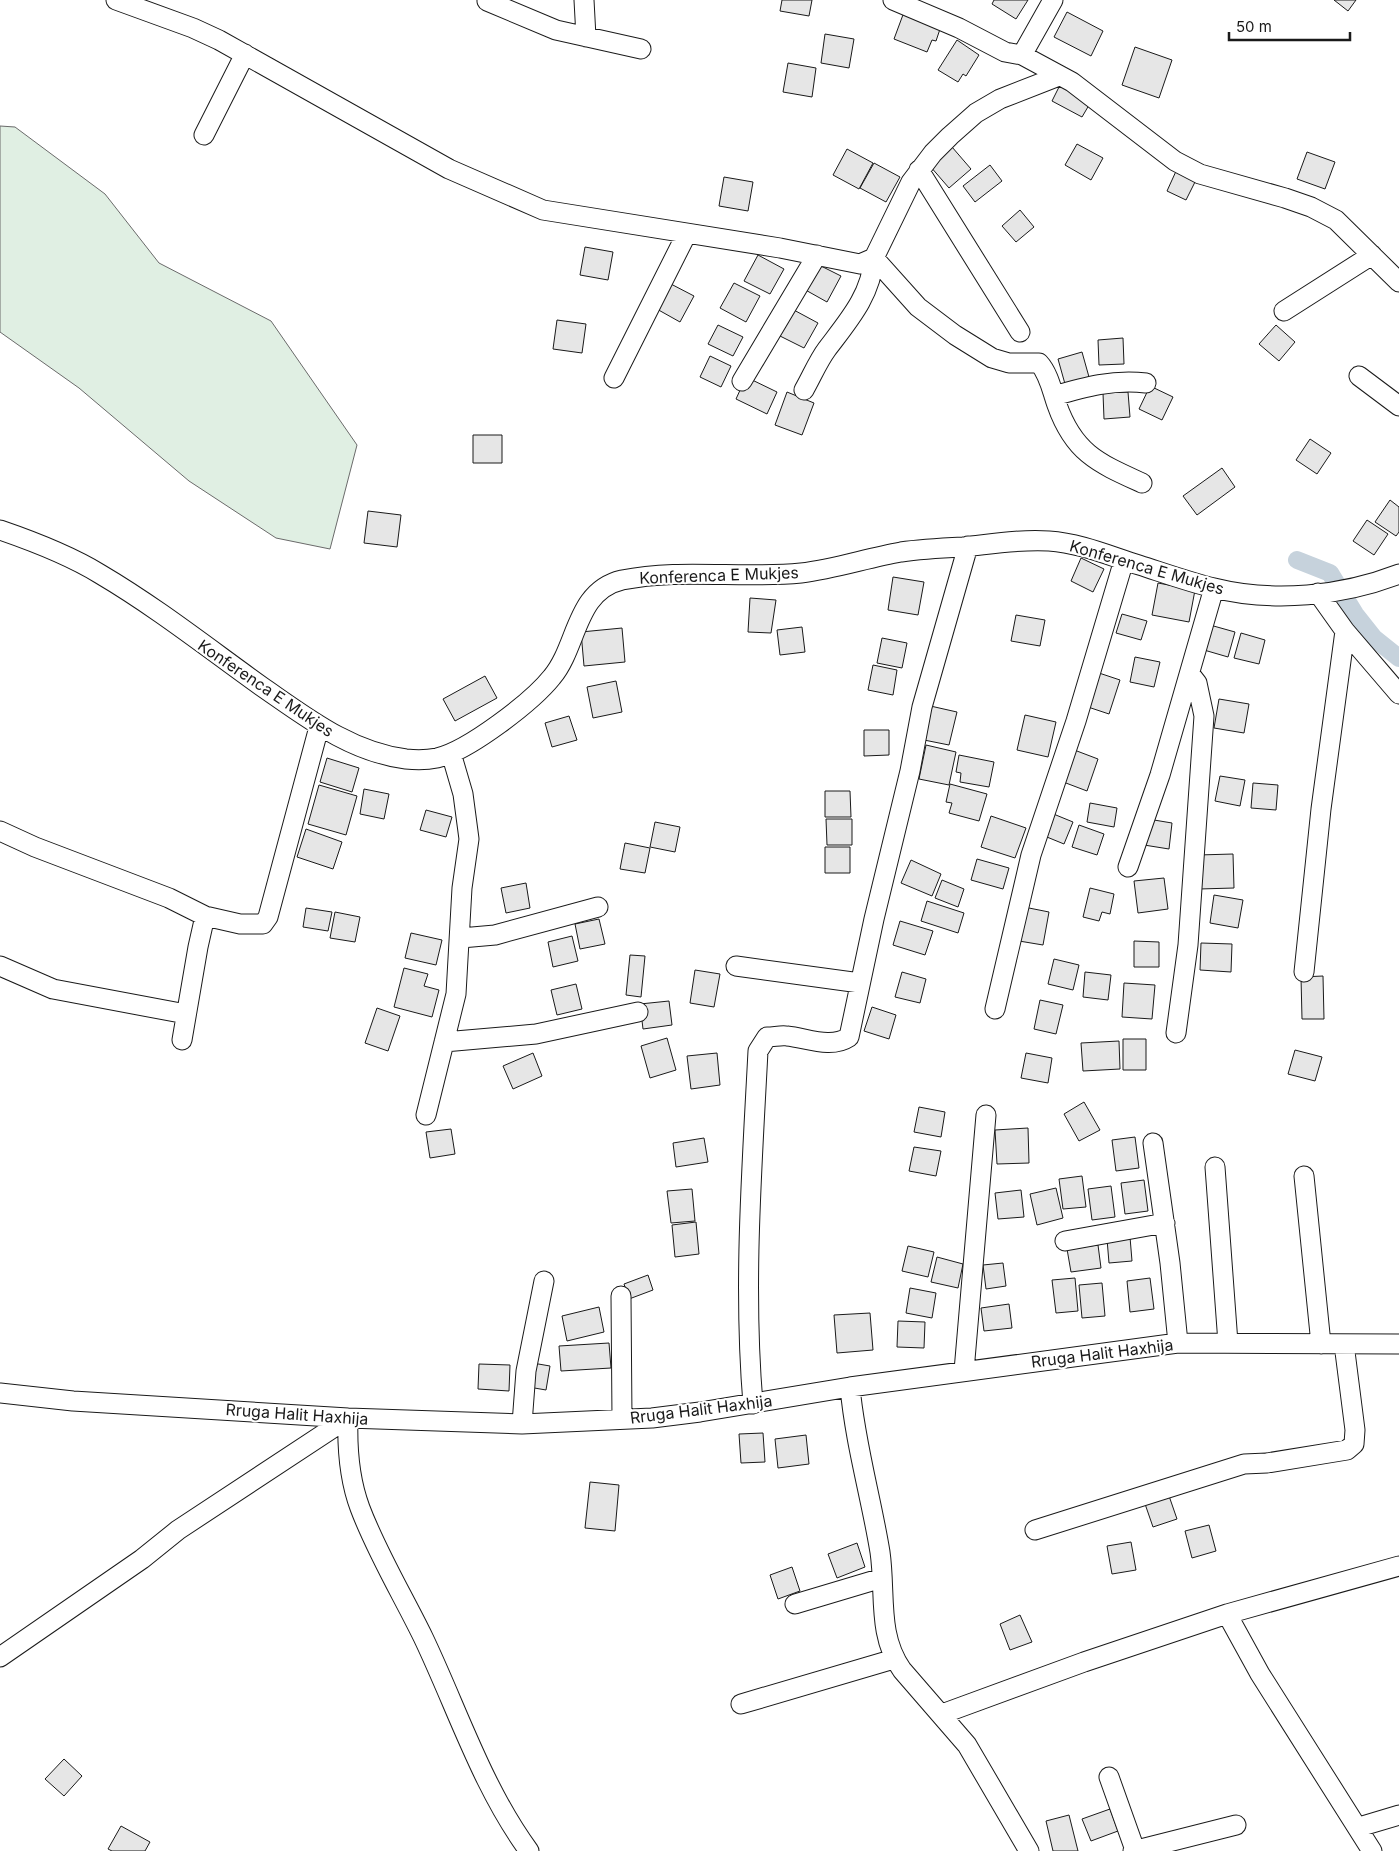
<svg xmlns="http://www.w3.org/2000/svg" width="1399" height="1851" font-family="Inter,sans-serif">
  <style>
    .green { fill: #e0efe3; stroke: #6a6a6a }
    .lines { fill: none; stroke-linecap: round; stroke-linejoin: round }
    .canal { stroke: #c6d2dc; stroke-width: 18 }
    .building { fill: #e6e6e6; stroke: #1a1a1a }
    .minor-casing { stroke: #1a1a1a; stroke-width: 21 }
    .minor { stroke: #fff; stroke-width: 19 }
    .labels { text-anchor: middle; dominant-baseline: central; stroke-width: 4; stroke-linejoin: round; paint-order: stroke }
    .street-label { font-size: 16px; fill: #1a1a1a; stroke: #fff }
  </style>
  <rect width="100%" height="100%" fill="#fff"/>
  <path class="green" d="M 0,126 L 15,127 L 105,194 L 159,263 L 271,321 L 357,445 L 330,549 L 276,538 L 189,481 L 79,388 L 0,332 Z"/>
  <g class="lines">
    <path class="canal" d="M 1297,560 L 1330,573 L 1355,614 L 1374,638 L 1399,658"/>
  </g>
  <path class="building" d="M 782,0 L 812,0 L 809,16 L 780,11 Z
    M 994,0 L 1028,0 L 1016,19 L 992,4 Z
    M 1334,0 L 1356,0 L 1348,11 Z
    M 904,12 L 941,26 L 936,41 L 932,40 L 927,52 L 894,39 Z
    M 1067,12 L 1103,31 L 1091,56 L 1054,37 Z
    M 825,34 L 854,39 L 849,68 L 821,63 Z
    M 957,40 L 979,55 L 966,76 L 963,74 L 958,82 L 938,70 Z
    M 1135,47 L 1172,60 L 1159,98 L 1122,85 Z
    M 788,63 L 816,68 L 812,97 L 783,92 Z
    M 1061,83 L 1092,100 L 1082,117 L 1052,101 Z
    M 1077,144 L 1103,158 L 1091,180 L 1065,165 Z
    M 952,147 L 971,169 L 949,188 L 930,166 Z
    M 847,149 L 873,163 L 859,189 L 833,175 Z
    M 1307,152 L 1335,162 L 1325,189 L 1297,179 Z
    M 874,163 L 900,177 L 886,202 L 860,188 Z
    M 990,165 L 1002,181 L 975,202 L 963,186 Z
    M 1177,169 L 1197,178 L 1186,200 L 1167,191 Z
    M 724,177 L 753,182 L 748,211 L 719,206 Z
    M 1020,210 L 1034,227 L 1016,242 L 1002,226 Z
    M 585,247 L 613,252 L 608,280 L 580,275 Z
    M 758,255 L 784,269 L 770,294 L 744,281 Z
    M 815,263 L 841,276 L 827,302 L 802,288 Z
    M 669,283 L 694,296 L 680,322 L 655,308 Z
    M 734,283 L 760,296 L 746,322 L 720,308 Z
    M 792,309 L 818,323 L 804,348 L 778,335 Z
    M 557,320 L 586,324 L 582,353 L 553,349 Z
    M 718,325 L 743,337 L 733,356 L 708,344 Z
    M 1276,325 L 1295,342 L 1279,361 L 1259,344 Z
    M 1123,338 L 1124,364 L 1099,365 L 1098,340 Z
    M 1082,352 L 1089,377 L 1065,384 L 1058,359 Z
    M 710,356 L 731,366 L 721,387 L 700,377 Z
    M 746,377 L 777,392 L 767,414 L 736,399 Z
    M 1150,386 L 1173,397 L 1162,420 L 1139,409 Z
    M 787,392 L 814,403 L 802,435 L 775,425 Z
    M 1128,392 L 1130,417 L 1104,419 L 1103,393 Z
    M 473,435 L 502,435 L 502,463 L 473,463 Z
    M 1310,439 L 1331,453 L 1317,474 L 1296,460 Z
    M 1222,468 L 1235,487 L 1197,515 L 1183,496 Z
    M 1390,500 L 1399,507 L 1399,532 L 1396,536 L 1375,522 Z
    M 368,511 L 401,515 L 397,547 L 364,543 Z
    M 1367,520 L 1388,534 L 1374,555 L 1353,541 Z
    M 1081,558 L 1104,569 L 1093,592 L 1071,581 Z
    M 893,577 L 924,582 L 918,615 L 888,610 Z
    M 1158,583 L 1195,590 L 1189,622 L 1152,615 Z
    M 750,598 L 776,600 L 771,633 L 748,632 Z
    M 1122,614 L 1147,621 L 1141,640 L 1116,633 Z
    M 1016,615 L 1045,620 L 1040,646 L 1011,641 Z
    M 1210,625 L 1235,632 L 1228,657 L 1204,650 Z
    M 802,627 L 805,652 L 780,655 L 777,630 Z
    M 622,628 L 625,662 L 584,666 L 581,632 Z
    M 1241,633 L 1265,640 L 1259,664 L 1234,658 Z
    M 882,638 L 907,643 L 902,668 L 877,663 Z
    M 1135,657 L 1160,662 L 1154,687 L 1130,682 Z
    M 873,665 L 897,670 L 893,695 L 868,690 Z
    M 1096,672 L 1120,680 L 1109,714 L 1085,706 Z
    M 485,676 L 497,698 L 455,721 L 443,699 Z
    M 616,681 L 622,712 L 593,718 L 587,687 Z
    M 1219,699 L 1249,704 L 1244,733 L 1214,728 Z
    M 926,705 L 957,712 L 949,745 L 919,739 Z
    M 1025,715 L 1056,722 L 1048,757 L 1017,750 Z
    M 569,716 L 577,740 L 552,747 L 545,723 Z
    M 864,730 L 889,730 L 889,755 L 864,756 Z
    M 926,745 L 956,752 L 949,785 L 919,779 Z
    M 1069,748 L 1098,759 L 1087,791 L 1058,780 Z
    M 959,755 L 994,762 L 989,787 L 960,782 L 961,773 L 956,772 Z
    M 327,758 L 359,768 L 352,792 L 320,782 Z
    M 1220,776 L 1245,780 L 1240,806 L 1215,801 Z
    M 1253,783 L 1278,785 L 1276,810 L 1251,808 Z
    M 950,784 L 987,794 L 979,821 L 949,813 L 952,803 L 946,802 Z
    M 319,785 L 357,796 L 346,835 L 308,824 Z
    M 364,789 L 389,794 L 384,819 L 360,814 Z
    M 825,791 L 850,791 L 851,817 L 825,817 Z
    M 1090,803 L 1117,808 L 1114,827 L 1087,822 Z
    M 426,810 L 452,817 L 446,837 L 420,830 Z
    M 1051,813 L 1073,822 L 1064,844 L 1042,835 Z
    M 991,816 L 1026,828 L 1015,858 L 981,847 Z
    M 826,819 L 852,819 L 852,845 L 827,845 Z
    M 1148,819 L 1172,823 L 1169,849 L 1144,845 Z
    M 655,822 L 680,827 L 675,852 L 650,847 Z
    M 1079,825 L 1104,834 L 1097,855 L 1072,847 Z
    M 306,829 L 342,842 L 333,869 L 297,857 Z
    M 625,843 L 650,848 L 645,873 L 620,869 Z
    M 825,847 L 850,847 L 850,873 L 825,873 Z
    M 1233,854 L 1234,888 L 1199,889 L 1198,855 Z
    M 977,859 L 1009,868 L 1003,889 L 971,880 Z
    M 911,860 L 941,874 L 932,896 L 901,883 Z
    M 1164,878 L 1168,909 L 1138,913 L 1134,881 Z
    M 942,880 L 964,889 L 958,907 L 935,898 Z
    M 526,883 L 530,908 L 506,913 L 501,888 Z
    M 1090,888 L 1114,894 L 1110,914 L 1102,912 L 1099,921 L 1083,917 Z
    M 1214,895 L 1243,900 L 1238,928 L 1210,923 Z
    M 927,901 L 964,913 L 958,933 L 921,921 Z
    M 1019,906 L 1049,912 L 1043,945 L 1013,940 Z
    M 306,908 L 332,912 L 328,931 L 303,927 Z
    M 335,912 L 360,917 L 355,942 L 330,938 Z
    M 599,919 L 605,944 L 580,949 L 575,924 Z
    M 900,921 L 933,931 L 925,955 L 893,945 Z
    M 411,933 L 442,940 L 436,965 L 405,958 Z
    M 572,936 L 578,961 L 553,967 L 548,942 Z
    M 1134,941 L 1159,942 L 1159,967 L 1134,967 Z
    M 1201,943 L 1232,944 L 1231,972 L 1200,970 Z
    M 630,955 L 645,956 L 641,997 L 626,995 Z
    M 1054,959 L 1079,965 L 1073,990 L 1048,984 Z
    M 404,968 L 428,974 L 424,986 L 439,990 L 432,1017 L 394,1007 Z
    M 695,970 L 720,974 L 714,1007 L 690,1003 Z
    M 902,972 L 926,979 L 920,1003 L 895,997 Z
    M 1085,972 L 1111,975 L 1108,1000 L 1083,997 Z
    M 1323,976 L 1324,1019 L 1302,1019 L 1301,977 Z
    M 1124,983 L 1155,985 L 1152,1019 L 1122,1017 Z
    M 576,984 L 582,1009 L 557,1015 L 551,990 Z
    M 1040,1000 L 1063,1005 L 1056,1034 L 1034,1029 Z
    M 669,1001 L 672,1025 L 643,1029 L 640,1004 Z
    M 872,1007 L 896,1015 L 889,1039 L 864,1031 Z
    M 377,1008 L 400,1016 L 388,1051 L 365,1043 Z
    M 667,1038 L 676,1070 L 650,1078 L 641,1046 Z
    M 1123,1039 L 1146,1039 L 1146,1070 L 1123,1070 Z
    M 1119,1041 L 1120,1069 L 1083,1071 L 1081,1043 Z
    M 1295,1050 L 1322,1057 L 1315,1081 L 1288,1074 Z
    M 533,1053 L 542,1076 L 513,1089 L 503,1066 Z
    M 717,1053 L 720,1085 L 691,1089 L 687,1056 Z
    M 1026,1053 L 1052,1058 L 1048,1083 L 1021,1078 Z
    M 1084,1102 L 1100,1130 L 1079,1141 L 1064,1114 Z
    M 919,1107 L 945,1112 L 941,1137 L 914,1132 Z
    M 1028,1128 L 1029,1163 L 997,1164 L 995,1130 Z
    M 451,1129 L 455,1154 L 430,1158 L 426,1132 Z
    M 1135,1137 L 1139,1168 L 1116,1171 L 1112,1140 Z
    M 704,1138 L 708,1162 L 676,1167 L 673,1143 Z
    M 914,1147 L 941,1151 L 936,1176 L 909,1171 Z
    M 1082,1176 L 1086,1207 L 1063,1209 L 1059,1179 Z
    M 1144,1180 L 1148,1211 L 1125,1214 L 1121,1183 Z
    M 1111,1186 L 1115,1217 L 1092,1220 L 1088,1189 Z
    M 1056,1188 L 1063,1218 L 1037,1225 L 1030,1194 Z
    M 692,1189 L 695,1221 L 671,1223 L 667,1191 Z
    M 1021,1190 L 1024,1217 L 998,1219 L 995,1193 Z
    M 696,1222 L 699,1254 L 675,1257 L 672,1225 Z
    M 1130,1237 L 1132,1261 L 1109,1263 L 1107,1239 Z
    M 1098,1245 L 1101,1268 L 1071,1272 L 1067,1249 Z
    M 908,1246 L 934,1252 L 928,1277 L 902,1271 Z
    M 937,1257 L 963,1264 L 958,1288 L 931,1282 Z
    M 1003,1263 L 1006,1286 L 986,1289 L 983,1265 Z
    M 648,1275 L 653,1290 L 629,1299 L 624,1284 Z
    M 1075,1278 L 1078,1311 L 1056,1313 L 1052,1280 Z
    M 1150,1278 L 1154,1309 L 1130,1312 L 1127,1281 Z
    M 1102,1283 L 1105,1316 L 1082,1318 L 1079,1285 Z
    M 910,1288 L 936,1293 L 932,1318 L 906,1313 Z
    M 1009,1304 L 1012,1328 L 984,1331 L 981,1308 Z
    M 599,1307 L 604,1332 L 567,1341 L 562,1316 Z
    M 870,1313 L 873,1350 L 837,1353 L 834,1315 Z
    M 898,1321 L 925,1322 L 924,1348 L 897,1347 Z
    M 609,1343 L 611,1368 L 561,1371 L 559,1346 Z
    M 521,1361 L 550,1366 L 546,1390 L 517,1385 Z
    M 479,1364 L 510,1365 L 509,1391 L 478,1389 Z
    M 763,1433 L 765,1462 L 741,1463 L 739,1434 Z
    M 806,1435 L 809,1464 L 778,1468 L 775,1439 Z
    M 590,1482 L 619,1485 L 615,1531 L 585,1528 Z
    M 1168,1493 L 1177,1519 L 1153,1527 L 1144,1501 Z
    M 1209,1525 L 1216,1551 L 1192,1558 L 1185,1531 Z
    M 1131,1542 L 1136,1570 L 1112,1574 L 1107,1546 Z
    M 857,1543 L 865,1567 L 837,1578 L 828,1554 Z
    M 792,1567 L 800,1591 L 778,1599 L 770,1575 Z
    M 1020,1615 L 1032,1642 L 1010,1650 L 1000,1624 Z
    M 64,1759 L 82,1776 L 64,1796 L 45,1779 Z
    M 1110,1809 L 1118,1831 L 1091,1841 L 1082,1819 Z
    M 1069,1815 L 1078,1851 L 1053,1851 L 1046,1821 Z
    M 121,1826 L 150,1842 L 145,1851 L 112,1851 L 108,1849 Z"/>
  <g class="lines">
    <defs>
      <path id="minor" d="M 116,0 L 193,28 L 219,40 L 449,169 L 543,210 L 780,248 L 860,264 L 874,258 L 911,182 L 933,153 L 950,136 L 976,113 L 1000,99 L 1059,76
        M 584,0 L 586,37
        M 893,0 L 959,28 L 1005,52 L 1022,55 L 1072,82 L 1175,161 L 1200,174 L 1285,198 L 1311,207 L 1336,220 L 1399,282
        M 487,1 L 556,30 L 641,49
        M 1022,55 L 1053,0
        M 204,135 L 245,54
        M 919,170 L 1020,332
        M 874,258 L 918,307 L 955,335 L 992,358 L 1009,363 L 1039,363 C 1049,374 1052,391 1057,405 C 1074,453 1098,463 1142,483
        M 1284,311 L 1372,255
        M 1359,376 L 1399,406
        M 614,378 L 686,235
        M 742,381 L 817,255
        M 804,390 C 812,376 818,361 827,349 C 849,320 871,295 874,258
        M 1054,396 C 1085,387 1113,379 1146,383
        M 0,530 C 35,542 69,555 100,574 C 156,607 208,648 261,686 C 306,717 350,752 406,759 C 416,760 427,760 437,758 C 468,751 532,702 552,677 C 578,646 575,591 622,580 C 681,568 741,579 801,573 C 835,569 867,558 901,552 C 921,549 942,548 963,547 C 992,544 1020,539 1049,541 C 1080,543 1110,556 1139,565 C 1164,573 1189,582 1214,588 C 1274,603 1342,596 1399,574
        M 1318,593 L 1345,631 L 1399,694
        M 0,831 L 35,847 L 169,898 L 205,916 L 240,924 L 263,924 L 268,917 L 319,727
        M 1128,867 L 1160,775 L 1214,588
        M 461,938 L 495,935 L 598,907
        M 0,966 L 53,989 L 186,1014
        M 736,966 L 860,983
        M 1304,972 L 1321,809 L 1345,631
        M 995,1009 L 1031,855 L 1076,721 L 1124,560
        M 1176,1033 L 1188,945 L 1204,716 L 1197,683 L 1190,674
        M 182,1040 L 198,947 L 205,916
        M 444,1042 L 536,1034 L 638,1012
        M 426,1115 L 456,994 L 462,888 L 469,839 L 463,794 L 451,753
        M 1153,1143 L 1170,1263 L 1178,1343
        M 1215,1167 L 1228,1343
        M 1304,1176 L 1321,1344
        M 1065,1241 L 1165,1223
        M 621,1296 L 622,1419
        M 964,1371 L 986,1115
        M 850,1387 C 855,1443 871,1497 880,1552 C 886,1593 877,1635 902,1670 L 967,1745 L 1029,1851
        M 0,1393 L 73,1401 L 348,1418 L 522,1424 L 652,1418 L 700,1412 L 850,1387 L 1178,1343 L 1399,1344
        M 753,1404 C 743,1286 752,1168 758,1051 L 767,1037 C 774,1037 781,1035 787,1036 C 807,1038 831,1049 849,1037 L 874,919 L 910,771 L 922,707 L 968,546
        M 348,1418 C 347,1449 349,1479 360,1508 C 377,1553 402,1594 423,1637 C 457,1708 482,1787 529,1851
        M 522,1424 L 526,1371 L 544,1281
        M 1035,1530 L 1244,1464 L 1267,1463 L 1347,1450 L 1354,1444 L 1355,1430 L 1344,1344
        M 795,1604 L 882,1578
        M 1227,1614 L 1260,1674 L 1372,1851
        M 0,1657 L 142,1559 L 178,1530 L 348,1418
        M 741,1704 L 894,1659
        M 942,1714 L 1084,1662 L 1227,1614 L 1399,1566
        M 1109,1777 L 1135,1850
        M 1359,1827 L 1399,1815
        M 1133,1851 L 1236,1825"/>
    </defs>
    <use href="#minor" class="minor-casing"/>
    <use href="#minor" class="minor"/>
  </g>
  <g class="labels">
    <g class="street-label">
      <text transform="translate(1147 567) rotate(16)">Konferenca E Mukjes</text>
      <text transform="translate(719 575) rotate(-2)">Konferenca E Mukjes</text>
      <text transform="translate(266 688) rotate(34)">Konferenca E Mukjes</text>
      <text transform="translate(1102 1353) rotate(-7)">Rruga Halit Haxhija</text>
      <text transform="translate(701 1409) rotate(-7)">Rruga Halit Haxhija</text>
      <text transform="translate(297 1414) rotate(4)">Rruga Halit Haxhija</text>
    </g>
  </g>
  <path d="M1229 32v8h121v-8" fill="none" stroke="#1a1a1a" stroke-width="2.5"/>
  <text x="1236" y="32" font-size="15" fill="#1a1a1a" stroke="#ffffff" stroke-width="4" paint-order="stroke">50 m</text>
</svg>
